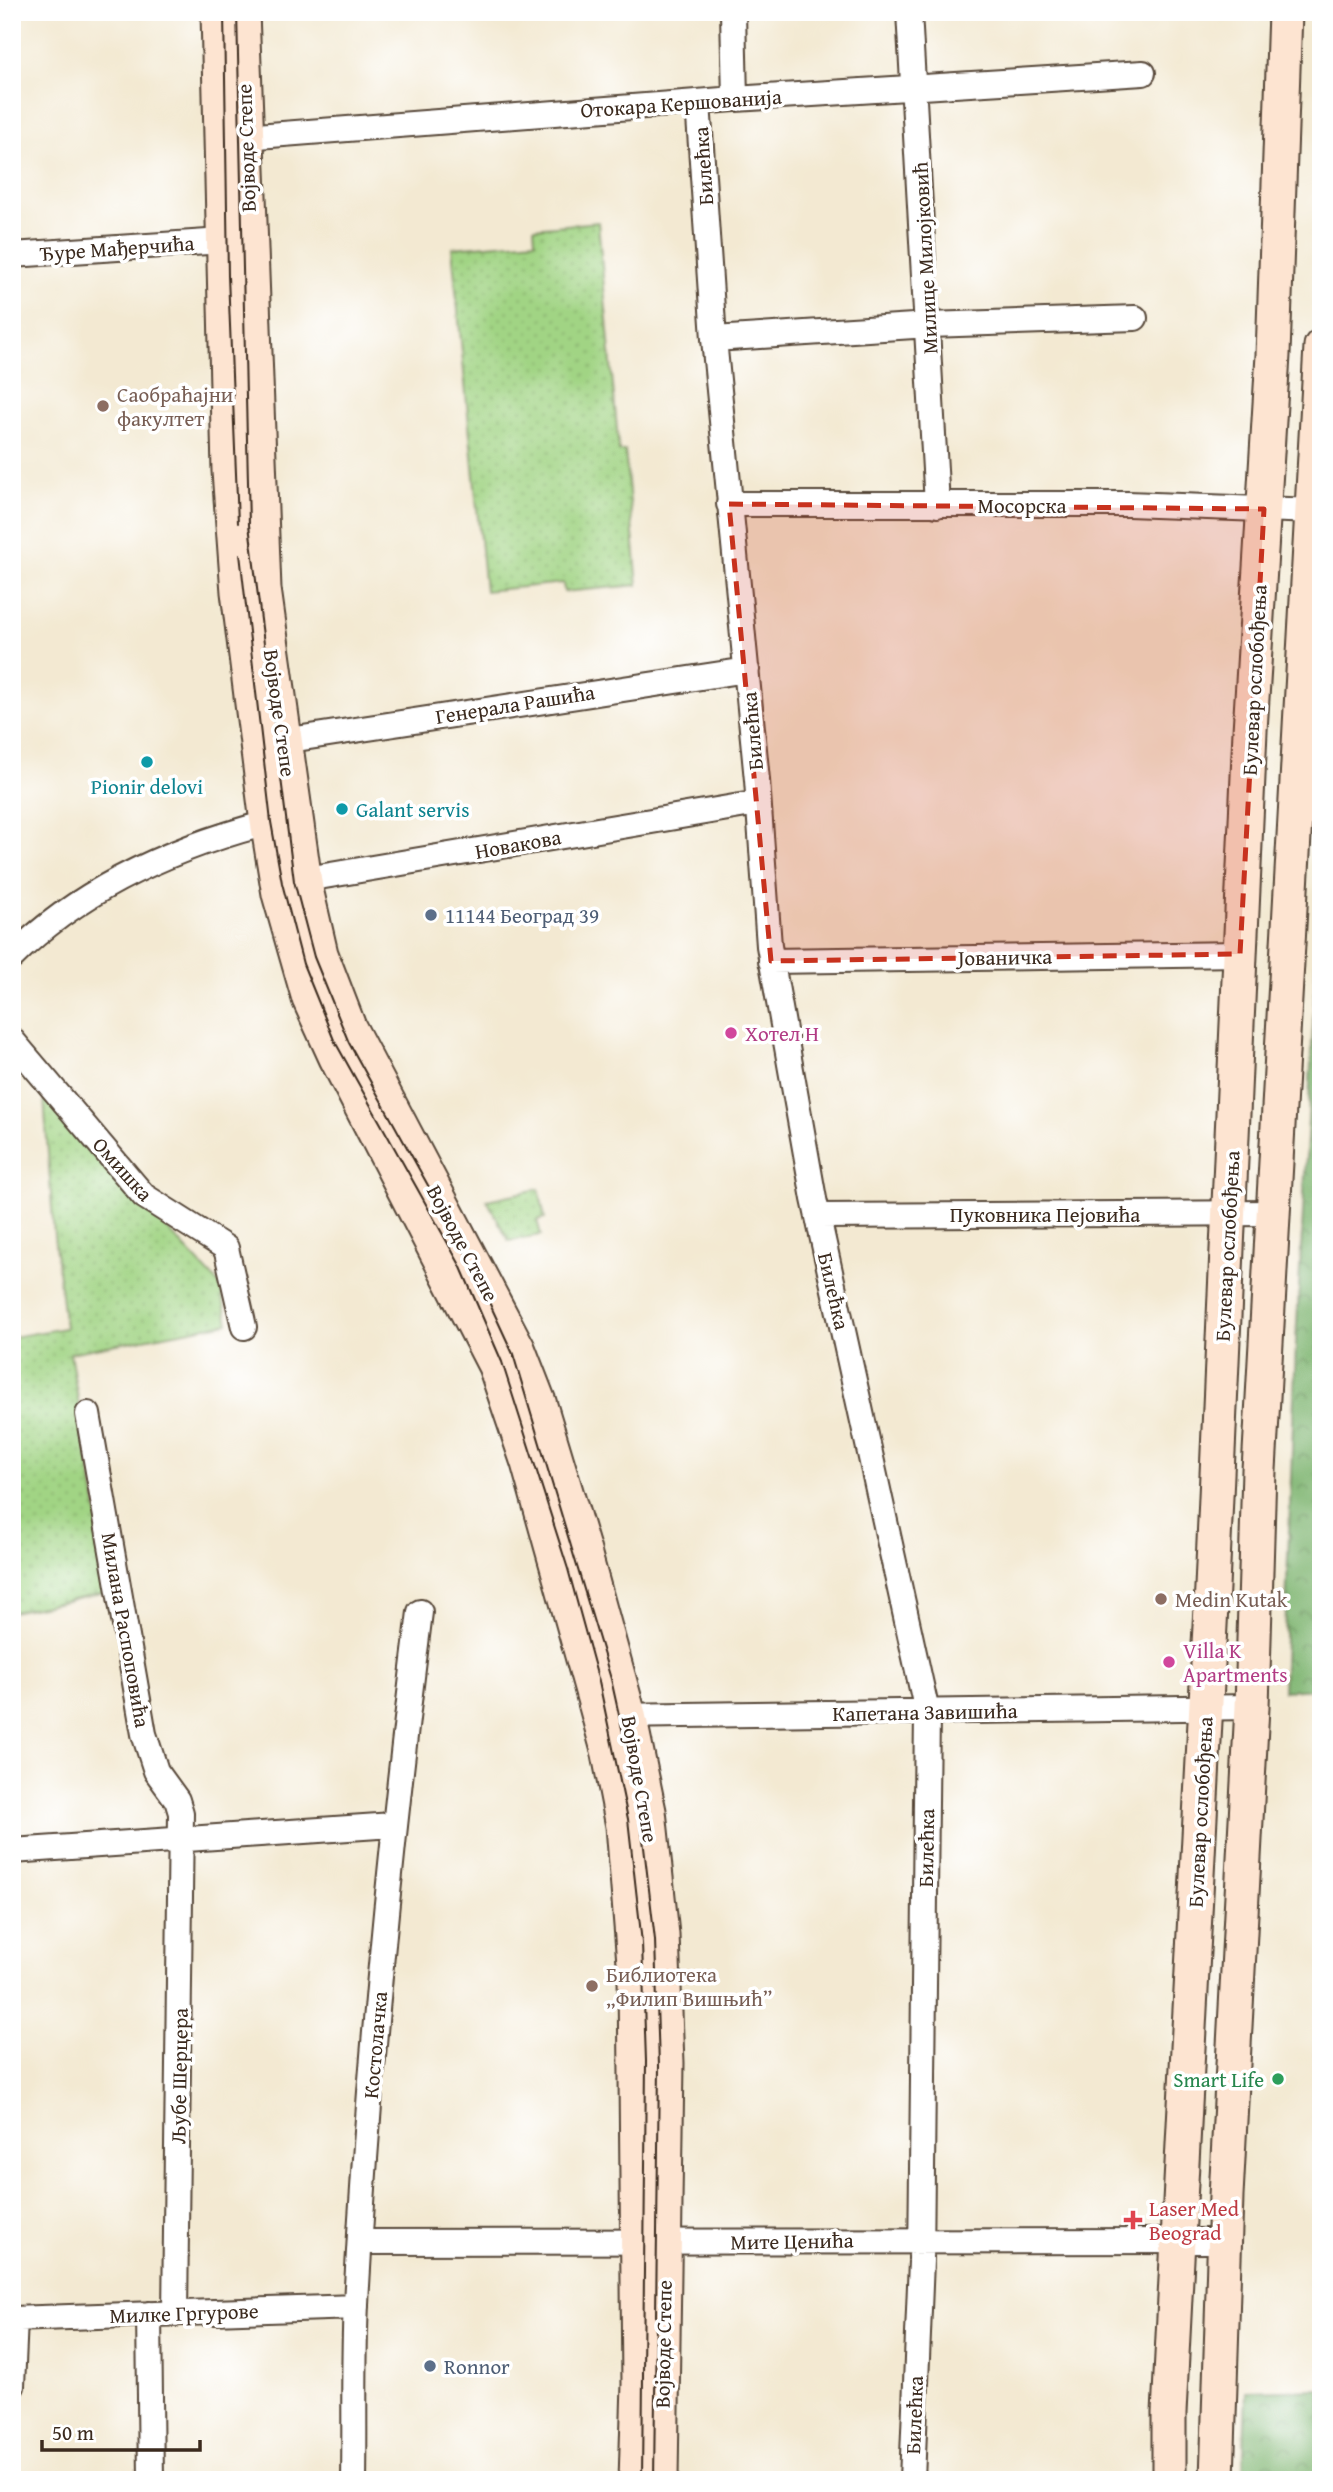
<svg xmlns="http://www.w3.org/2000/svg" width="1333" height="2492" font-family="'Gentium Book Plus',serif">
  <style>
    .grass { fill: url(#grass-dots); stroke: #6e7f51; stroke-width: 2 }
    .forest { fill: url(#forest-crowns); stroke: #5e7048; stroke-width: 2 }
    .lines { fill: none; stroke-linecap: round; stroke-linejoin: round }
    .street-casing { stroke: #574739; stroke-width: 28 }
    .secondary-casing { stroke: #574739; stroke-width: 37 }
    .street { stroke: #fff; stroke-width: 24 }
    .secondary { stroke: #fde4d1; stroke-width: 33 }
    .tram { stroke: #3b2a1e; stroke-width: 2 }
    .marked { fill: #c8321e; fill-opacity: 0.2; stroke: #c8321e; stroke-width: 5; stroke-dasharray: 14 9; stroke-linejoin: round }
    .education-dot { fill: #8d6e63; stroke: #fff; stroke-width: 2.5 }
    .culture-dot { fill: #0f9aa8; stroke: #fff; stroke-width: 2.5 }
    .service-dot { fill: #5c6f8a; stroke: #fff; stroke-width: 2.5 }
    .hotel-dot { fill: #d1479c; stroke: #fff; stroke-width: 2.5 }
    .leisure-dot { fill: #2e9e5b; stroke: #fff; stroke-width: 2.5 }
    .health-dot { fill: #e0444e; stroke: #fff; stroke-width: 2.5 }
    .labels { text-anchor: middle; dominant-baseline: central; stroke-width: 7; stroke-linejoin: round; paint-order: stroke }
    .street-label { font-size: 21px; fill: #3b2a1e; stroke: #fff }
    .education-label { font-size: 21px; fill: #785e54; stroke: #fff; text-anchor: start }
    .culture-label { font-size: 21px; fill: #0d838f; stroke: #fff }
    .service-label { font-size: 21px; fill: #4e5e75; stroke: #fff; text-anchor: start }
    .hotel-label { font-size: 21px; fill: #b23c85; stroke: #fff; text-anchor: start }
    .leisure-label { font-size: 21px; fill: #27864d; stroke: #fff; text-anchor: end }
    .health-label { font-size: 21px; fill: #be3a42; stroke: #fff; text-anchor: start }
  </style>
  <defs>
    <pattern id="grass-dots" width="8" height="8" patternUnits="userSpaceOnUse" patternTransform="scale(1.75)"><rect width="8" height="8" fill="#a1d484"/><path d="M2 2h.1M6 6h.1" fill="none" stroke="#8cb672" stroke-width="1.8" stroke-linecap="round"/></pattern>
    <pattern id="forest-crowns" width="20" height="18" patternUnits="userSpaceOnUse" patternTransform="scale(1.75)"><rect width="20" height="18" fill="#80b672"/><path d="M2 6a3 3 0 1 1 6 0M12 15a3 3 0 1 1 6 0" fill="none" stroke="#6a945d"/></pattern>
  </defs>
  <rect width="100%" height="100%" fill="#fff"/>
  <filter id="ink" filterUnits="userSpaceOnUse"><feTurbulence type="fractalNoise" baseFrequency=".0143" numOctaves="2"/><feDisplacementMap in="SourceGraphic" scale="14" xChannelSelector="R" yChannelSelector="G"/><feConvolveMatrix kernelMatrix="1 2 1 2 8 2 1 2 1" color-interpolation-filters="sRGB"/></filter>
  <filter id="wash" filterUnits="userSpaceOnUse"><feTurbulence type="fractalNoise" baseFrequency=".00686" numOctaves="4" result="noise"/><feDisplacementMap in="SourceGraphic" scale="28" xChannelSelector="R" yChannelSelector="G"/><feGaussianBlur stdDeviation="1.57" result="paint"/><feColorMatrix in="noise" values="0 0 0 0 0 0 0 0 0 0 0 0 0 0 0 0 0 1.4 0 .05"/><feComposite in="paint" operator="in"/></filter>
  <g filter="url(#wash)">
    <rect width="100%" height="100%" fill="#f3e9d2"/>
    <path class="grass" d="M 598,222 L 619,451 L 625,451 L 638,585 L 564,592 L 563,583 L 485,591 L 452,248 L 535,241 L 534,228 Z
      M 44,1098 L 220,1285 L 228,1323 L 70,1353 L 111,1592 L 12,1612 L 12,1337 L 65,1328 L 54,1236 Z
      M 539,1189 L 545,1218 L 537,1220 L 541,1235 L 509,1241 L 487,1200 Z"/>
    <path class="forest" d="M 1321,878 L 1319,1689 L 1283,1691 L 1296,1342 Z
      M 1321,2389 L 1321,2480 L 1243,2480 L 1246,2391 Z"/>
  </g>
  <g filter="url(#ink)">
    <g class="lines">
      <defs>
        <path id="street" d="M 733,12 L 735,99
          M 909,12 L 937,505
          M 698,102 L 714,339 L 757,780 L 769,946 L 814,1199 L 927,1712 L 921,2261 L 912,2480
          M 231,138 L 735,99 L 1143,73
          M 12,255 L 223,241
          M 714,339 L 929,325 L 1135,318
          M 729,504 L 1128,504 L 1314,511
          M 283,741 L 747,670
          M 289,882 L 758,803
          M 12,957 C 85,884 184,843 283,819
          M 771,961 L 1240,954
          M 12,1040 L 144,1196 L 226,1248 L 244,1327
          M 818,1216 L 1273,1213
          M 88,1414 L 144,1734 L 156,1771 L 177,1800 L 181,1813 L 175,2314
          M 614,1716 L 1252,1707
          M 12,1851 L 393,1825
          M 360,2242 L 1224,2241
          M 149,2314 L 151,2480
          M 12,2319 L 356,2307
          M 12,2386 L 15,2319
          M 354,2480 C 355,2421 353,2363 356,2304 C 368,2073 391,1842 420,1612"/>
        <path id="secondary" d="M 218,12 L 229,471 L 238,592 L 266,815 L 279,894 L 309,999 L 336,1058 L 495,1366 L 528,1463 L 590,1684 L 609,1754 L 623,1826 L 635,1975 L 639,2384 L 636,2480
          M 242,12 L 264,589 L 306,889 L 321,954 L 349,1027 L 518,1348 L 539,1402 L 583,1548 L 629,1715 L 649,1811 L 662,1935 L 667,2063 L 661,2480
          M 1169,2480 L 1169,2413 L 1212,1587 L 1250,731 L 1273,355 L 1285,12
          M 1217,2480 L 1226,2196 L 1252,1707 L 1259,1470 L 1321,346"/>
      </defs>
      <use href="#street" class="street-casing"/>
      <use href="#secondary" class="secondary-casing"/>
      <use href="#street" class="street"/>
      <use href="#secondary" class="secondary"/>
      <path class="tram" d="M 224,12 L 228,276 L 238,523
        M 237,12 L 249,525 L 294,881 L 314,957 L 349,1043 L 470,1261 L 513,1354 L 611,1679 L 639,1805 L 655,1940 L 659,2066 L 654,2480
        M 240,554 L 271,822 L 282,883 L 303,964 L 334,1040 L 460,1265 L 502,1362 L 568,1569 L 599,1682 L 628,1819 L 642,1943 L 646,2061 L 642,2480"/>
    </g>
  </g>
  <path class="marked" d="M 729,504 L 1264,509 L 1240,954 L 771,961 Z"/>
  <g class="education-dot">
    <circle cx="103" cy="406" r="7"/>
    <circle cx="1161" cy="1599" r="7"/>
    <circle cx="592" cy="1986" r="7"/>
  </g>
  <g class="culture-dot">
    <circle cx="147" cy="762" r="7"/>
    <circle cx="342" cy="809" r="7"/>
  </g>
  <g class="service-dot">
    <circle cx="431" cy="915" r="7"/>
    <circle cx="430" cy="2366" r="7"/>
  </g>
  <g class="hotel-dot">
    <circle cx="731" cy="1033" r="7"/>
    <circle cx="1169" cy="1662" r="7"/>
  </g>
  <circle class="leisure-dot" cx="1278" cy="2079" r="7"/>
  <path class="health-dot" d="M1129.5 2209.5h7v7h7v7h-7v7h-7v-7h-7v-7h7z"/>
  <g class="labels">
    <g class="street-label">
      <text transform="translate(681 103) rotate(-4)">Отокара Кершованија</text>
      <text transform="translate(246 148) rotate(-92)">Војводе Степе</text>
      <text transform="translate(703 166) rotate(-94)">Билећка</text>
      <text transform="translate(117 248) rotate(-4)">Ђуре Мађерчића</text>
      <text transform="translate(925 258) rotate(-93)">Милице Милојковић</text>
      <text x="1022" y="505">Мосорска</text>
      <text transform="translate(1254 680) rotate(-87)">Булевар ослобођења</text>
      <text transform="translate(515 704) rotate(-9)">Генерала Рашића</text>
      <text transform="translate(280 713) rotate(82)">Војводе Степе</text>
      <text transform="translate(752 731) rotate(-95)">Билећка</text>
      <text transform="translate(518 844) rotate(-10)">Новакова</text>
      <text transform="translate(1005 957) rotate(-1)">Јованичка</text>
      <text transform="translate(123 1169) rotate(48)">Омишка</text>
      <text x="1045" y="1214">Пуковника Пејовића</text>
      <text transform="translate(463 1243) rotate(62)">Војводе Степе</text>
      <text transform="translate(1227 1246) rotate(-87)">Булевар ослобођења</text>
      <text transform="translate(834 1291) rotate(77)">Билећка</text>
      <text transform="translate(126 1630) rotate(80)">Милана Распоповића</text>
      <text transform="translate(925 1712) rotate(-1)">Капетана Завишића</text>
      <text transform="translate(640 1779) rotate(80)">Војводе Степе</text>
      <text transform="translate(1200 1812) rotate(-87)">Булевар ослобођења</text>
      <text transform="translate(926 1848) rotate(-89)">Билећка</text>
      <text transform="translate(375 2045) rotate(-85)">Костолачка</text>
      <text transform="translate(179 2076) rotate(-89)">Љубе Шерцера</text>
      <text transform="translate(792 2241) rotate(-1)">Мите Ценића</text>
      <text transform="translate(184 2313) rotate(-2)">Милке Гргурове</text>
      <text transform="translate(663 2344) rotate(-89)">Војводе Степе</text>
      <text transform="translate(914 2415) rotate(-88)">Билећка</text>
    </g>
    <g class="education-label">
      <text x="117" y="394">Саобраћајни<tspan x="117" dy="24">факултет</tspan></text>
      <text x="1175" y="1599">Medin Kutak</text>
      <text x="606" y="1974">Библиотека<tspan x="606" dy="24">„Филип Вишњић”</tspan></text>
    </g>
    <g class="culture-label">
      <text x="147" y="786">Pionir delovi</text>
      <text x="356" y="809" text-anchor="start">Galant servis</text>
    </g>
    <g class="service-label">
      <text x="445" y="915">11144 Београд 39</text>
      <text x="444" y="2366">Ronnor</text>
    </g>
    <g class="hotel-label">
      <text x="745" y="1033">Хотел Н</text>
      <text x="1183" y="1650">Villa K<tspan x="1183" dy="24">Apartments</tspan></text>
    </g>
    <g class="leisure-label">
      <text x="1264" y="2079">Smart Life</text>
    </g>
    <g class="health-label">
      <text x="1149" y="2208">Laser Med<tspan x="1149" dy="24">Beograd</tspan></text>
    </g>
  </g>
  <rect width="1333" height="2492" fill="none" stroke="#fff" stroke-width="42"/>
  <path d="M42 2440v10h158v-10" fill="none" stroke="#3b2a1e" stroke-width="3.5"/>
  <text x="52" y="2440" font-size="21" fill="#3b2a1e" stroke="#ffffff" stroke-width="5" paint-order="stroke">50 m</text>
</svg>
